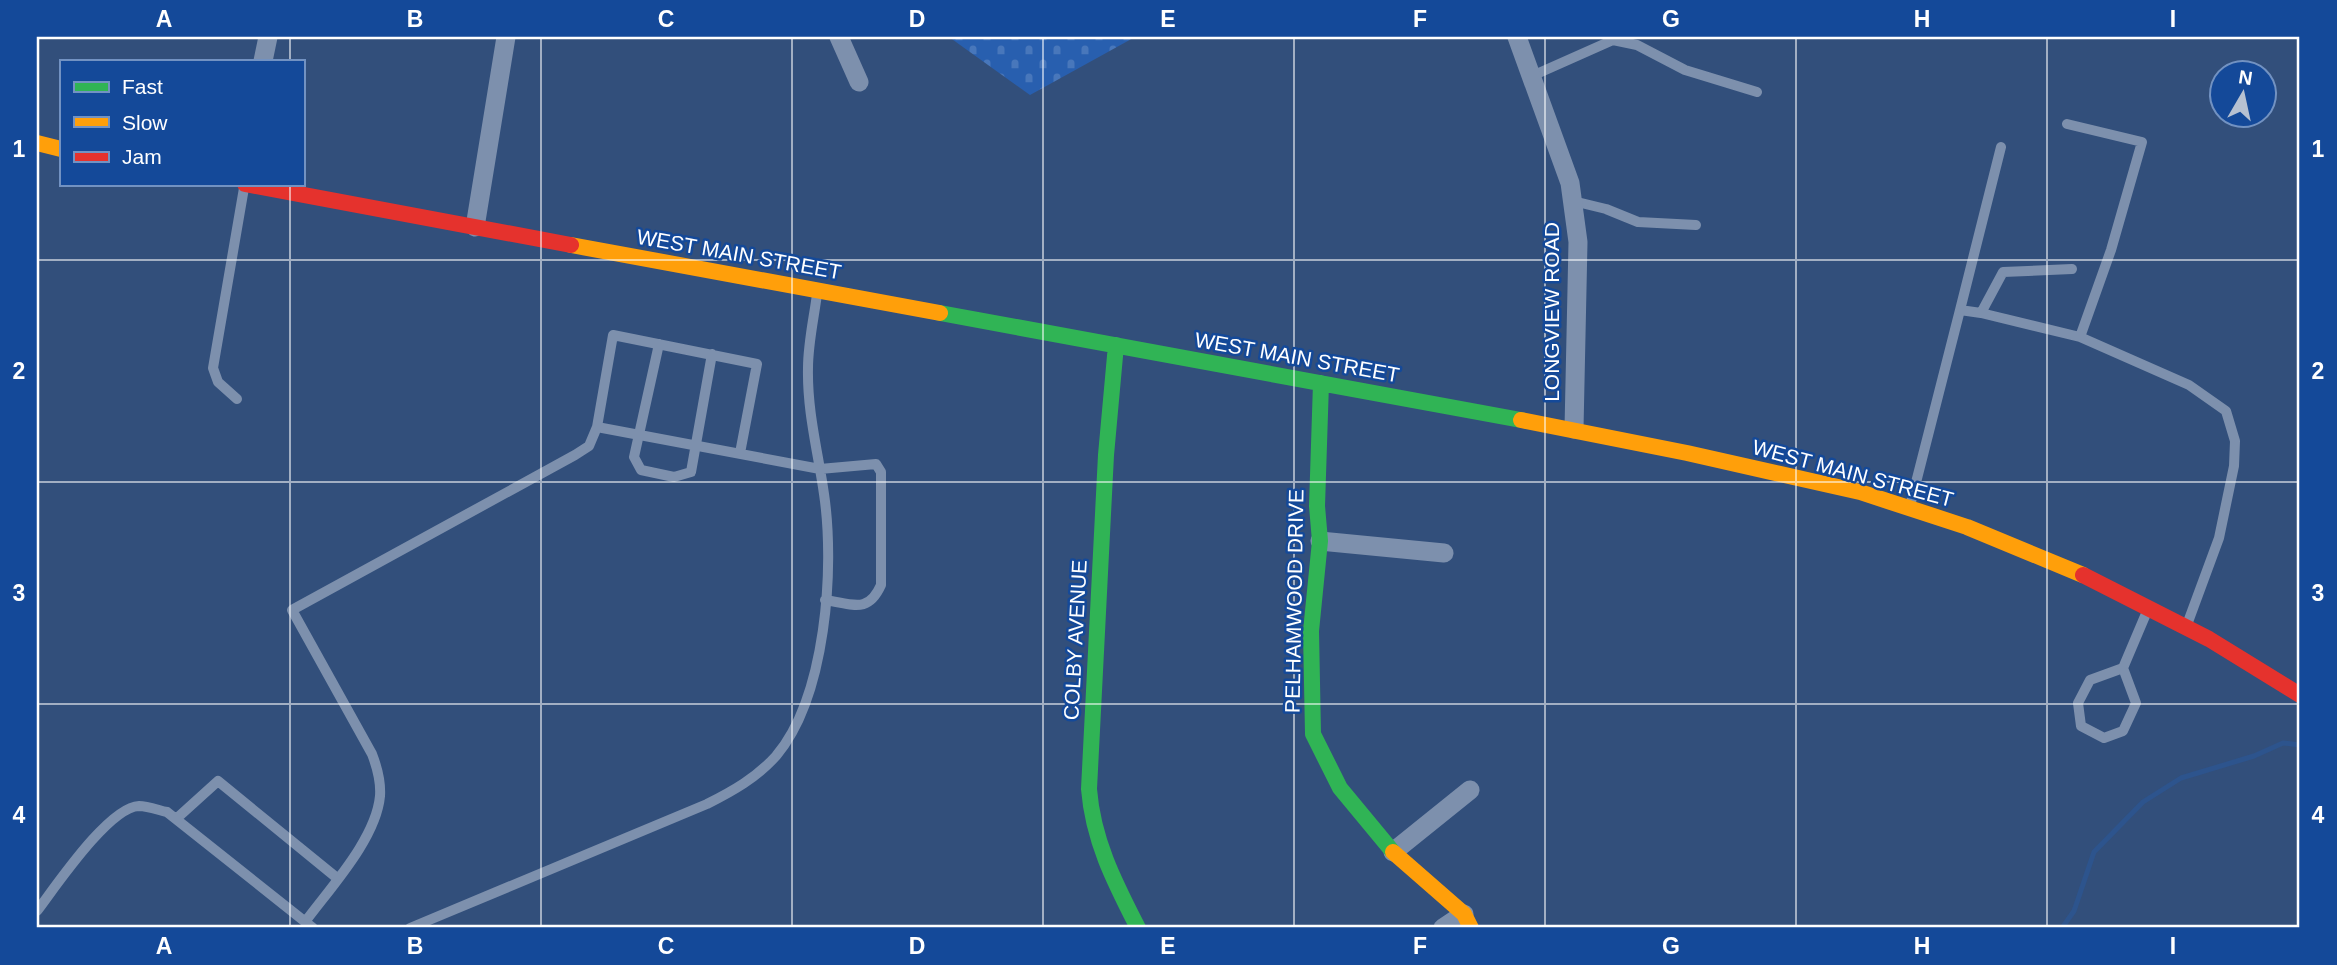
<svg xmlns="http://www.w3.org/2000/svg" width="2337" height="965" font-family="Helvetica,sans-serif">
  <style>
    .cemetery { fill: url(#cemetery-stones) }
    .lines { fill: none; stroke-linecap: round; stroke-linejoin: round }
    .stream { stroke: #2d548d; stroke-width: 5 }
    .lane { stroke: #7d90ad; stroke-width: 10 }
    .street { stroke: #7d90ad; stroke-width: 19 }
    .fast { stroke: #30b455; stroke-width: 16 }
    .slow { stroke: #ff9f0a; stroke-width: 16 }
    .jam { stroke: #e5322d; stroke-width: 16 }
    .grid { fill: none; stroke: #fff; stroke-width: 2; stroke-opacity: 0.55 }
    .labels { text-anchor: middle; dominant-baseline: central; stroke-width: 5; stroke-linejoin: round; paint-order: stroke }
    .street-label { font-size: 21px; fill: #fff; stroke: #144999 }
    .neatline { fill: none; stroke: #fff; stroke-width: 2.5 }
    .grid-label { font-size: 23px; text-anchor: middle; font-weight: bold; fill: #fff }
  </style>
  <defs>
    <pattern id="cemetery-stones" width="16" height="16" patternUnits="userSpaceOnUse" patternTransform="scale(1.75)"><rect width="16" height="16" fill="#285faf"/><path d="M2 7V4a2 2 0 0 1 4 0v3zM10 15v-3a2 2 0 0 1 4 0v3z" fill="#4877bb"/></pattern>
  </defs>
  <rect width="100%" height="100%" fill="#324f7b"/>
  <path class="cemetery" d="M 949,37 L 1135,37 L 1030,95 Z"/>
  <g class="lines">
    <path class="stream" d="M 2062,928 L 2074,911 L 2094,852 L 2143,802 L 2181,778 L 2254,756 L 2283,743 L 2300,745"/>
    <path class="lane" d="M 1532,76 L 1613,40 L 1637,45 L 1685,70 L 1757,92
      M 2067,124 L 2142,142 L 2111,250 L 2080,337
      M 1573,201 L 1606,209 L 1638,222 L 1696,225
      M 1960,310 L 2001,147
      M 1981,313 L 2003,272 L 2072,269
      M 659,344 L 634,457 L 641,470 L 674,477 L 691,472 L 712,354
      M 237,399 L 218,382 L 213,368 L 244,188
      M 597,427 L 613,335 L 757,364 L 740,453
      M 1911,502 L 1960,310 L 1981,313 L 2080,337 L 2189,385 L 2226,411 L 2235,441 L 2234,466 L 2219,538 L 2188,622
      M 2123,668 L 2136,703 L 2123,731 L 2104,738 L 2081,726 L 2078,703 L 2090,680 L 2123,668 L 2148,609
      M 176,819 L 218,781 L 337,878
      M 37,911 C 56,886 109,807 139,806 C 148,806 158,810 167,812 L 313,928
      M 305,922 C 330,888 376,839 380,796 C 381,782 377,767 372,754 L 292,610 L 575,455 L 589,446 L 597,427 L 820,469 L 876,464 L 881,472 L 881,585 C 868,614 853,604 825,600
      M 410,928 L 707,804 C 733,791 756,778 776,756 C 826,697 835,568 824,494 C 818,452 807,411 808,368 C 808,343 814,318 817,294"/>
    <path class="street" d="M 839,37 L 859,82
      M 1517,37 L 1570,183 L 1578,242 L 1574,429
      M 263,61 L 268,37
      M 475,227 L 506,37
      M 1320,541 L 1444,553
      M 1393,852 L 1470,790
      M 1443,928 L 1464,914"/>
    <path class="fast" d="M 940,313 L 1521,420
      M 1116,345 L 1106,455 L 1089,789 C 1093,841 1115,883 1138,928
      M 1321,383 L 1317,506 L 1320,541 L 1311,631 L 1313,734 L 1340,788 L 1393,852"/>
    <path class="slow" d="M 37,143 L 61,149
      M 571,245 L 940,313
      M 1521,420 L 1687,453 L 1860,492 L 1967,527 L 2083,575
      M 1393,852 L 1464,914 L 1471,928"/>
    <path class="jam" d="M 245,184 L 571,245
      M 2083,575 L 2209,639 L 2300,695"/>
  </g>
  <path class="grid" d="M 290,37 L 290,61M 541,37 L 541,928M 792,37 L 792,928M 1043,37 L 1043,928M 1294,37 L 1294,928M 1545,37 L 1545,928M 1796,37 L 1796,928M 2047,37 L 2047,928M 290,184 L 290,928M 37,260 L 2300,260M 37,482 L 2300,482M 37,704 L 2300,704"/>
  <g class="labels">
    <g class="street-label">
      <text transform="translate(739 254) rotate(10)">WEST MAIN STREET</text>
      <text transform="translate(1551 312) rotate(-90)">LONGVIEW ROAD</text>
      <text transform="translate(1297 357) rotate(10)">WEST MAIN STREET</text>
      <text transform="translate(1853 473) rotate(15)">WEST MAIN STREET</text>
      <text transform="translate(1294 601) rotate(-89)">PELHAMWOOD DRIVE</text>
      <text transform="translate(1075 640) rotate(-87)">COLBY AVENUE</text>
    </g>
  </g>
  <rect width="2337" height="965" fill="none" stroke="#144999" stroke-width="77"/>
  <rect x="60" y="60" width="245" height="126" fill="#144999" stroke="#7292c2" stroke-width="2"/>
  <rect x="74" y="82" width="35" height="10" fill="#30b455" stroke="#7292c2" stroke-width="2"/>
  <text x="122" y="94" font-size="21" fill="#ffffff">Fast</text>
  <rect x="74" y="117" width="35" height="10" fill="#ff9f0a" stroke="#7292c2" stroke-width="2"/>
  <text x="122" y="130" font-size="21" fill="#ffffff">Slow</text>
  <rect x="74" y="152" width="35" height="10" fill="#e5322d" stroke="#7292c2" stroke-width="2"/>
  <text x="122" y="164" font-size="21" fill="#ffffff">Jam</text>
  <g transform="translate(2243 94) rotate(9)"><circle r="33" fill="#144999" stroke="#7292c2" stroke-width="2"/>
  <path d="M0-5L12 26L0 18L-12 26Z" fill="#b7c1d1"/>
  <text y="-10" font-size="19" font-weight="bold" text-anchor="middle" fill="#ffffff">N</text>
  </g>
  <rect x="38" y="38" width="2260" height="888" class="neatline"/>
  <g class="grid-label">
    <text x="164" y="27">A</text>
    <text x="415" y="27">B</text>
    <text x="666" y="27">C</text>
    <text x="917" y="27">D</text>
    <text x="1168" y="27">E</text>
    <text x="1420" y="27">F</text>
    <text x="1671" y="27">G</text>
    <text x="1922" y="27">H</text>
    <text x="2173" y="27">I</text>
    <text x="19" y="157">1</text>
    <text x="2318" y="157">1</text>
    <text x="19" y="379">2</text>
    <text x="2318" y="379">2</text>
    <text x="19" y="601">3</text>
    <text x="2318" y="601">3</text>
    <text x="19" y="823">4</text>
    <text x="2318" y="823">4</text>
    <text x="164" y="954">A</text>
    <text x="415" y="954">B</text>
    <text x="666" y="954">C</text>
    <text x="917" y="954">D</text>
    <text x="1168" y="954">E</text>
    <text x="1420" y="954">F</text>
    <text x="1671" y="954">G</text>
    <text x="1922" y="954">H</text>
    <text x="2173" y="954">I</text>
  </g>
</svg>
